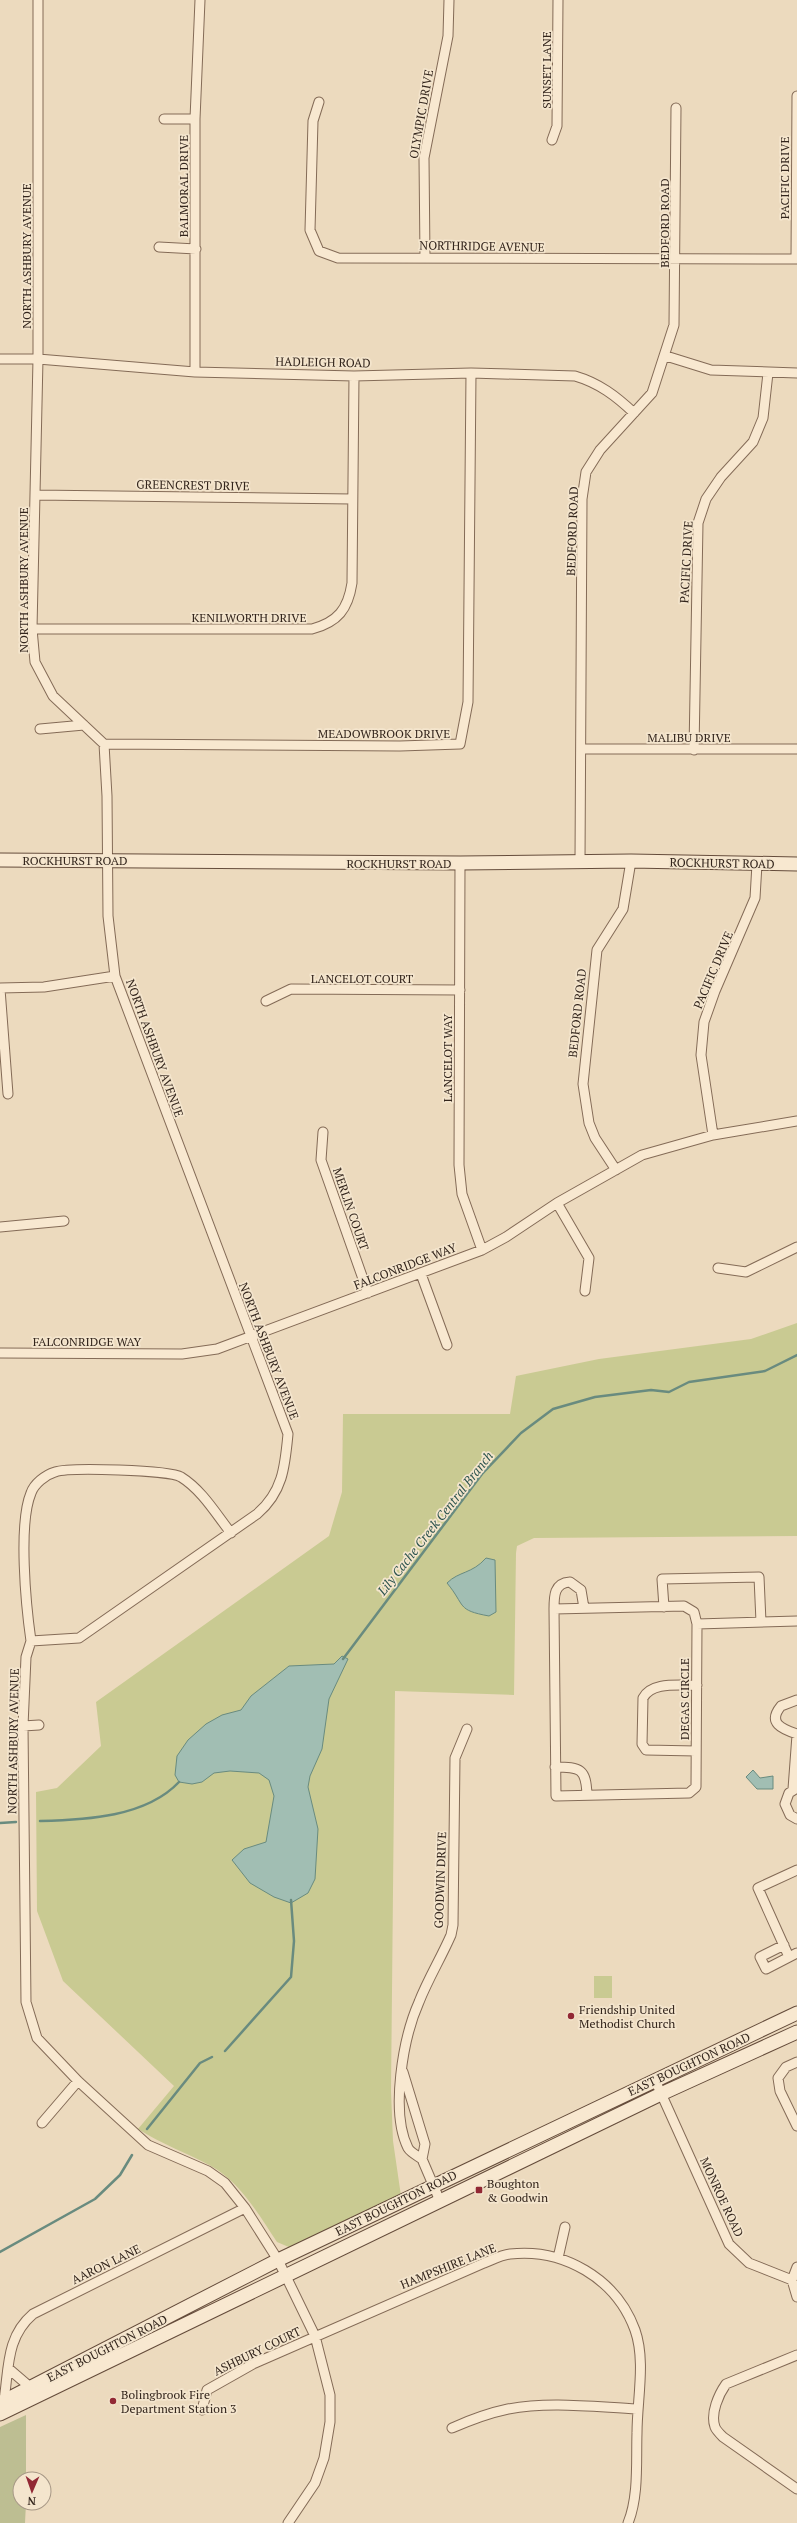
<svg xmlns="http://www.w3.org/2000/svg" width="797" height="2523" font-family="'PT Serif',serif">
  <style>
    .green { fill: #c9ca92 }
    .cemetery { fill: #bdbe92 }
    .water { fill: #a1beb3; stroke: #698b7f }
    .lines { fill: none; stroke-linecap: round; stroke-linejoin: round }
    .stream { stroke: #698b7f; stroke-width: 2.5 }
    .street-casing { stroke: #846b57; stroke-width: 11 }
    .secondary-casing { stroke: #654c3b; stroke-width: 15 }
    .street { stroke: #f8e8d0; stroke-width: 9 }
    .secondary { stroke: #f8e8d0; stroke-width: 13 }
    .poi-dot { fill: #922834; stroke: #f4e5cd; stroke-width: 1.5 }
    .labels { text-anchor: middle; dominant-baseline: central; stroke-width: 3.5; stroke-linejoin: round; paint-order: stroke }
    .street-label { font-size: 12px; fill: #33251c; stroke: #f4e5cd }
    .poi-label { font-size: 12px; fill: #33251c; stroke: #f4e5cd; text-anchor: start }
    .water-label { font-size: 13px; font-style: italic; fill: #2b534d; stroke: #f4e5cd }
  </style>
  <rect width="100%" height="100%" fill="#ecdabe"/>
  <path class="green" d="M 797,1323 L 797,1536 L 534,1538 L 517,1546 L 516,1553 L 514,1695 L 395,1691 L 391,2091 L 393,2141 L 401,2196 L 291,2248 L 277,2242 C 259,2215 240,2182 211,2166 C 187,2153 161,2144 138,2129 L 174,2086 L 63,1981 L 37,1911 L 36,1792 L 57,1788 L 101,1746 L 96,1702 L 329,1536 L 342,1492 L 343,1414 L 510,1414 L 516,1376 L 599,1359 L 751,1339 Z
    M 594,1976 L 612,1976 L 612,1998 L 594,1998 Z"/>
  <path class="cemetery" d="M 26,2415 L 26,2479 L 20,2479 L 20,2503 L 26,2503 L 25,2523 L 0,2523 L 0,2427 Z"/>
  <path class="water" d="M 486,1558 L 495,1560 L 496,1612 L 489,1616 C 456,1610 466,1606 447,1583 C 459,1571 472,1574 486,1558 Z
    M 342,1656 L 348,1659 L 329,1699 L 322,1749 L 310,1776 L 308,1787 L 318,1829 L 315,1879 L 308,1893 L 291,1903 L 274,1897 L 250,1883 L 232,1860 L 244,1849 L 266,1842 L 274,1796 L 269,1780 L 259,1773 L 230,1771 L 214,1773 L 202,1782 L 192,1784 L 179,1782 L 175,1775 L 177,1756 L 188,1740 L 206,1724 L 222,1715 L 241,1710 L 251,1696 L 289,1666 L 334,1664 Z
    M 753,1770 L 760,1778 L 773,1776 L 773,1789 L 757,1789 L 746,1777 Z"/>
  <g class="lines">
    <path class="stream" d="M 343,1659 L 482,1474 L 521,1433 L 553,1409 L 595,1397 L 651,1390 L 669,1392 L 689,1382 L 765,1371 L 797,1355
      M 40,1821 C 86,1820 146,1817 179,1782
      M 0,1823 L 16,1822
      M 225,2051 L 291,1977 L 294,1941 L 291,1900
      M 147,2129 L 200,2063 L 212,2057
      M 0,2252 L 95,2199 L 120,2175 L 132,2155"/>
    <defs>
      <path id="street" d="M 38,0 L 38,359 L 32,629 L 35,662 L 53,696 L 104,744 L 107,796 L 108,916 L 115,976 L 288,1434 C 285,1466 283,1492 257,1514 L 79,1638 L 31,1641 L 26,1657 L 23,1726 L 26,2002 L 37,2038 L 78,2081 L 148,2145 L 208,2171 L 225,2183 L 245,2208 L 278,2260 L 315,2336 L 330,2395 L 330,2422 L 324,2458 L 315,2483 L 288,2523
        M 319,102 L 313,121 L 310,230 L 319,251 L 338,258 L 797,259
        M 164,119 L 195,119
        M 552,140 L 557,126 L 558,0
        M 159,247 L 196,249
        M 425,257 L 424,158 L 448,36 L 449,0
        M 796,259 L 797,96
        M 666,356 L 711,370 L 797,373
        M 0,359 L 38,359 L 195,372 L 354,376 L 471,373 L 575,376 C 599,383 616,396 634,413
        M 195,372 L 195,119 L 200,0
        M 35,495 L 352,499
        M 32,629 L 312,629 C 338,622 348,609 352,583 L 354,376
        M 40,729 L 84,725
        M 104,744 L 400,746 L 460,744 L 468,702 L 471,373
        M 582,749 L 797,749
        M 694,750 L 698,523 L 706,499 L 721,477 L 753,442 L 763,418 L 768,373
        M 580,862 L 582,499 L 586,472 L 600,450 L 652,393 L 674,325 L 676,108
        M 460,863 L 459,1165 L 462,1194 L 482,1250
        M 0,988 L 44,987 L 115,976
        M 0,989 L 8,1094
        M 266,1001 L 291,989 L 460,990
        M 323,1132 L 321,1160 L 368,1293
        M 713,1135 L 701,1055 L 704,1022 L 715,991 L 755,898 L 757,864
        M 616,1170 L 595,1138 L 589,1123 L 583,1084 L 597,950 L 623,909 L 631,861
        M 557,1203 L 589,1258 L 585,1291
        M 0,1227 L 64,1221
        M 718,1268 L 746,1272 L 797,1247
        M 421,1274 L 447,1345
        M 0,1353 L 182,1354 L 217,1349 L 482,1250 L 506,1237 L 557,1203 L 642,1155 L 713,1135 L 797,1121
        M 684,1606 L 694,1612 L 697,1624 L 696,1787 L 689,1793 L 556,1796 L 554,1609 Z
        M 664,1607 L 662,1579 L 759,1577 L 761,1622
        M 554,1609 C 554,1596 554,1583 570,1582 L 581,1590 L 584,1608
        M 697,1624 L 797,1621
        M 31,1641 C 26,1606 18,1524 31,1493 C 34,1484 45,1475 55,1472 C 69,1467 169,1470 181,1477 C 202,1490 216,1514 231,1533
        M 797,1700 L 781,1706 C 767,1723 782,1729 797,1734
        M 23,1726 L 39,1725
        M 696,1751 L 646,1750 L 642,1744 L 643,1698 C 652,1681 680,1686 697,1685
        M 555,1767 C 581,1767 586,1769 587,1795
        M 797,1788 L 789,1793 L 785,1804 L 790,1815 L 797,1819
        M 793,1789 L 797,1735
        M 784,1945 L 760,1957 L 766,1969 L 797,1953
        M 789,1957 L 758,1888 L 797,1870
        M 797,2062 L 786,2067 L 778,2078 L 780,2091 L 797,2126
        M 403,2072 L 425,2144 L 422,2159 C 418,2156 411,2153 408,2148 C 390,2112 403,2038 419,2002 C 428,1979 441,1958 451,1935 L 453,1925 L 455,1758 L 467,1729
        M 655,2080 L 729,2244 L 749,2263 L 792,2280 L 797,2297
        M 42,2123 L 78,2081
        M 422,2159 L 440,2201
        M 558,2258 L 565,2227
        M 792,2280 L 797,2267
        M 797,2355 L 726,2384 C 719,2394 710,2413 715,2427 C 716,2430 720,2434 723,2437 L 797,2489
        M 9,2369 L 30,2387
        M 4,2400 C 9,2368 6,2337 33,2314 L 245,2208
        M 202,2410 L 207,2390 L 253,2364 L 484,2263 C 492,2260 501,2255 510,2254 C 563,2248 616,2278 635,2330 C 646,2361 637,2400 637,2433 C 636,2461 639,2496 628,2523
        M 452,2428 C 470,2420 489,2413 508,2409 C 549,2401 595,2407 637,2409"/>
      <path id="secondary" d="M 0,860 L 460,863 L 631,861 L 797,864
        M 0,2403 L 278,2260 L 797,2013
        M 0,2414 L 661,2094 L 797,2032"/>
    </defs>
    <use href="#street" class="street-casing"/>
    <use href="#secondary" class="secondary-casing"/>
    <use href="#street" class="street"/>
    <use href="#secondary" class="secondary"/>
  </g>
  <g class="poi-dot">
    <circle cx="571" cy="2016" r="4"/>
    <rect x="475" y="2186" width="8" height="8" rx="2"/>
    <circle cx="113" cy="2401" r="4"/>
  </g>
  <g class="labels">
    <g class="street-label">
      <text transform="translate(546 70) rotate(-90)">SUNSET LANE</text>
      <text transform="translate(421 114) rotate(-80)">OLYMPIC DRIVE</text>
      <text transform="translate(784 178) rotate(-90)">PACIFIC DRIVE</text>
      <text transform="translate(183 186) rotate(-90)">BALMORAL DRIVE</text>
      <text transform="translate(664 223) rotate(-90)">BEDFORD ROAD</text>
      <text transform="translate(482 246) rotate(1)">NORTHRIDGE AVENUE</text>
      <text transform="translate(26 256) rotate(-90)">NORTH ASHBURY AVENUE</text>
      <text transform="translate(323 362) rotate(1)">HADLEIGH ROAD</text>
      <text transform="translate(193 485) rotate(1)">GREENCREST DRIVE</text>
      <text transform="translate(572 531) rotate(-88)">BEDFORD ROAD</text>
      <text transform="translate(686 562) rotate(-87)">PACIFIC DRIVE</text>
      <text transform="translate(23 580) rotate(-90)">NORTH ASHBURY AVENUE</text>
      <text x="249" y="617">KENILWORTH DRIVE</text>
      <text x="384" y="733">MEADOWBROOK DRIVE</text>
      <text x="689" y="737">MALIBU DRIVE</text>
      <text x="75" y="860">ROCKHURST ROAD</text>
      <text x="399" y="863">ROCKHURST ROAD</text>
      <text transform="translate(722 863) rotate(1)">ROCKHURST ROAD</text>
      <text transform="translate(713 970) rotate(-67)">PACIFIC DRIVE</text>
      <text x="362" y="978">LANCELOT COURT</text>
      <text transform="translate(577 1013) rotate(-84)">BEDFORD ROAD</text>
      <text transform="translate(155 1048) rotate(70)">NORTH ASHBURY AVENUE</text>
      <text transform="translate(447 1058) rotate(-90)">LANCELOT WAY</text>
      <text transform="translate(351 1209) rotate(71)">MERLIN COURT</text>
      <text transform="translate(405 1266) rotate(-21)">FALCONRIDGE WAY</text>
      <text x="87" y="1341">FALCONRIDGE WAY</text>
      <text transform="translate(269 1351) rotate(69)">NORTH ASHBURY AVENUE</text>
      <text transform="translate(684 1699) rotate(-90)">DEGAS CIRCLE</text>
      <text transform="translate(13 1741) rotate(-89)">NORTH ASHBURY AVENUE</text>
      <text transform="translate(440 1880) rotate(-88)">GOODWIN DRIVE</text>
      <text transform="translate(689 2064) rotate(-25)">EAST BOUGHTON ROAD</text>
      <text transform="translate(722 2197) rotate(65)">MONROE ROAD</text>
      <text transform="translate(396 2203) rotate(-26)">EAST BOUGHTON ROAD</text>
      <text transform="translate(106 2264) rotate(-26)">AARON LANE</text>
      <text transform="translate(448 2266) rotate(-22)">HAMPSHIRE LANE</text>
      <text transform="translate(107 2348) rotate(-27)">EAST BOUGHTON ROAD</text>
      <text transform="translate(257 2351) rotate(-26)">ASHBURY COURT</text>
    </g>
    <g class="poi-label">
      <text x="579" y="2009">Friendship United<tspan x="579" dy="14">Methodist Church</tspan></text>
      <text x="487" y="2183">Boughton<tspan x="487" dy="14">&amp; Goodwin</tspan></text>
      <text x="121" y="2394">Bolingbrook Fire<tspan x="121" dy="14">Department Station 3</tspan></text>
    </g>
    <g class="water-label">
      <text transform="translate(435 1523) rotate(-52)">Lily Cache Creek Central Branch</text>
    </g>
  </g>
  <g transform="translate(32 2491) rotate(182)"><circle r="19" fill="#f4e5cd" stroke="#a79886"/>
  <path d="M0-3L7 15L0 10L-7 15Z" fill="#922834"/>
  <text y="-6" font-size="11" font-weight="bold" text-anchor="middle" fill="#33251c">N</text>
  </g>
</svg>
